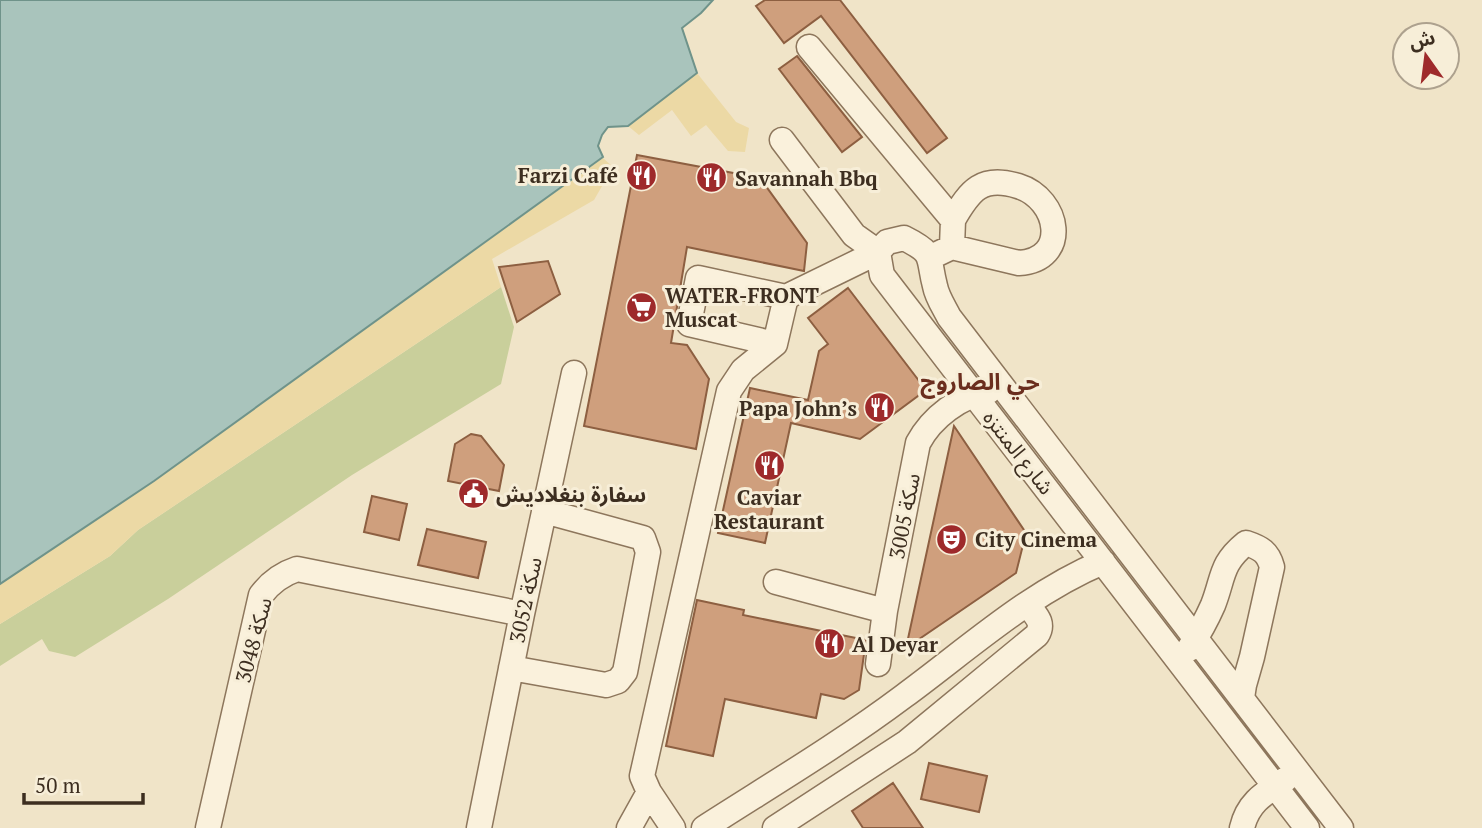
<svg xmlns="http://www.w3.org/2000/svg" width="1482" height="828" font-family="'PT Serif','Noto Sans Arabic',serif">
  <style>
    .green { fill: #c9cf9b }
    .sand { fill: #ecd9a5 }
    .water { fill: #a9c4bc; stroke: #6f938a; stroke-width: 2 }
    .building { fill: #cf9f7d; stroke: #8d5f41; stroke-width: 2 }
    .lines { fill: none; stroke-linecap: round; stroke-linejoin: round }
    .minor-casing { stroke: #8d765c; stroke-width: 27 }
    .minor { stroke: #faf1dc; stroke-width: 24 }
    .labels { text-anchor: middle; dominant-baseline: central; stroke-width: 6; stroke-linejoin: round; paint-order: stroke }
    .poi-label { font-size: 21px; font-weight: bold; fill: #3d2e20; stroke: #f7eed8; text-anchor: start }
    .street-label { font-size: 21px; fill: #3d2e20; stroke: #f7eed8 }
    .neighbourhood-label { font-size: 23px; font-weight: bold; fill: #6b2e1e; stroke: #f7eed8 }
  </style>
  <rect width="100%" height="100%" fill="#f0e4c8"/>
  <path class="green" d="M 501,287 L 514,327 L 501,384 L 352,475 L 168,599 L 75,657 L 49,651 L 42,639 L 0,666 L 0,624 L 110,556 L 138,530 Z"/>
  <path class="sand" d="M 697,73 L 736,122 L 749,128 L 745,152 L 728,151 L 706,125 L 691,136 L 672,110 L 639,135 L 628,126 Z
    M 603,158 L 613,167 L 594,200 L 492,259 L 501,287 L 138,530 L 110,556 L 0,624 L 0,584 L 154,481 Z"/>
  <path class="water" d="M 0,0 L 713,0 L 701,13 L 682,28 L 697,73 L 628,126 L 608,127 L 602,135 L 598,146 L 603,157 L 154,481 L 0,584 Z"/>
  <path class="building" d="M 765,0 L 840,0 L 947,138 L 927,153 L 821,16 L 784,43 L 756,6 Z
    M 797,56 L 862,137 L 842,152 L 779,69 Z
    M 637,155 L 760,178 L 807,243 L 804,271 L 687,247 L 671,343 L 687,345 L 709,379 L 696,449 L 584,426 Z
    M 548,261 L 560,294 L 517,322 L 499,267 Z
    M 848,288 L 926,390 L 860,439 L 791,423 L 765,543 L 718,533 L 750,388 L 808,400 L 819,351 L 828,344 L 808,318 Z
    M 954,426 L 1026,533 L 1016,573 L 906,648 Z
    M 471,434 L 481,436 L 504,465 L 499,491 L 448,481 L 455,444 Z
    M 372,496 L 407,504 L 399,540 L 364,532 Z
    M 427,529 L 486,542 L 478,578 L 418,565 Z
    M 697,600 L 744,610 L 743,615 L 866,640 L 859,690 L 844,699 L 821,694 L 816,718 L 725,699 L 713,756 L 666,746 Z
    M 929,763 L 987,776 L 979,812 L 921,799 Z
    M 893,783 L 923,828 L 863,828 L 852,811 Z"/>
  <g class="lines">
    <defs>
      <path id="minor" d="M 809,47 L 953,220 L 952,247 L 931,257
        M 782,140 L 854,235 L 878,252 L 786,297 L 698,278 L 689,324 L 775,344 L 786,297
        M 952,247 L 1019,263 C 1070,260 1060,199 1018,186 C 982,175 970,190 953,220
        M 776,582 L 885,611
        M 1189,649 C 1198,635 1206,621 1213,605 C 1224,577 1220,564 1246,543 C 1261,548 1268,552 1272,567 L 1252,657 L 1244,685 L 1242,698
        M 878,664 L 885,611 L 918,443 C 932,417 960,396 989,391
        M 511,668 L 606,685 L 618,681 L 625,672 L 648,552 L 643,538 L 544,511
        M 208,828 L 261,595 C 270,583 282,574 297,569 L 522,614
        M 479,828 L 522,614 L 574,373
        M 629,828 L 649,792
        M 673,828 L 649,792 L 642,776 L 729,391 L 743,370 L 775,344
        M 704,828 C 771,785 840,744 904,696 C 968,649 1029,593 1103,562
        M 775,828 L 907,742 L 1037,635 C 1045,622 1035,615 1027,604
        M 1242,828 C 1248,802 1265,793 1286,779
        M 1307,828 L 882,275 L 878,252 L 887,242 L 904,238 C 936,254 927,256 935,286 C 937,297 944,307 949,317 L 1341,828"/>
    </defs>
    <use href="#minor" class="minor-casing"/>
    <use href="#minor" class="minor"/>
  </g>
  <defs>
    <symbol id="restaurant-disc" viewBox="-11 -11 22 22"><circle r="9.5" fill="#9e2a2b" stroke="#f7eed8"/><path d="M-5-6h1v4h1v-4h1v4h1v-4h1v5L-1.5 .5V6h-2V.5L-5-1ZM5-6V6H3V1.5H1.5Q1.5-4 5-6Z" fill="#fff"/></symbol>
    <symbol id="supermarket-disc" viewBox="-11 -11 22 22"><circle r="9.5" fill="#9e2a2b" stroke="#f7eed8"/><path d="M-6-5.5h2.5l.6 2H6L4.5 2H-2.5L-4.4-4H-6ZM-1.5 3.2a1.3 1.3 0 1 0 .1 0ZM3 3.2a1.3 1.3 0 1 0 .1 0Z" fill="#fff"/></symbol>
    <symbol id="civic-disc" viewBox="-11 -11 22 22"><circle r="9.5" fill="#9e2a2b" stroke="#f7eed8"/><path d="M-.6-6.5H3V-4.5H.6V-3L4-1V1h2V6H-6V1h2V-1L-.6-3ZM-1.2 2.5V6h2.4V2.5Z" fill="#fff"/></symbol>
    <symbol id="theatre-disc" viewBox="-11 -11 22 22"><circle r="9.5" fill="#9e2a2b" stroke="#f7eed8"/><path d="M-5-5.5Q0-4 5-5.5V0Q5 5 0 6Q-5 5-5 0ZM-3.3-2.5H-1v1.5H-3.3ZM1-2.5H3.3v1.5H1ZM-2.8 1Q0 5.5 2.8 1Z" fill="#fff"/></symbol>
  </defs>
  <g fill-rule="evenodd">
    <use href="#restaurant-disc" x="624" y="158" width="35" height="35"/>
    <use href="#restaurant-disc" x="694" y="160" width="35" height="35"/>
    <use href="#supermarket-disc" x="624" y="290" width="35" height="35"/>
    <use href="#restaurant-disc" x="862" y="390" width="35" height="35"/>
    <use href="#restaurant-disc" x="752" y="448" width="35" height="35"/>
    <use href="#civic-disc" x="456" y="476" width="35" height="35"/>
    <use href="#theatre-disc" x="934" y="522" width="35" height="35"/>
    <use href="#restaurant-disc" x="812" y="626" width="35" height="35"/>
  </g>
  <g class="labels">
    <g class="poi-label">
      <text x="618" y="175" text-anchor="end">Farzi Café</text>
      <text x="735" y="178">Savannah Bbq</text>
      <text x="665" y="295">WATER-FRONT<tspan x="665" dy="24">Muscat</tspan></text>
      <text x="857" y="408" text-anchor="end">Papa John’s</text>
      <text x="496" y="494">سفارة بنغلاديش</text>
      <text x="769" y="497" text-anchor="middle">Caviar<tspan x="769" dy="24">Restaurant</tspan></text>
      <text x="975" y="539">City Cinema</text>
      <text x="852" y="644">Al Deyar</text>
    </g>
    <g class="street-label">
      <text transform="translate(1019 452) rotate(52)">شارع المنتزه</text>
      <text transform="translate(904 516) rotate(-79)">سكة 3005</text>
      <text transform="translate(525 600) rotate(-78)">سكة 3052</text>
      <text transform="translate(253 640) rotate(-75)">سكة 3048</text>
    </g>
    <g class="neighbourhood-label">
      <text x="980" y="381">حي الصاروج</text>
    </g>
  </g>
  <g transform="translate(1426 56) rotate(346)"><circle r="33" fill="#f7eed8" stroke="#ada18e" stroke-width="2"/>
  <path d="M0-5L12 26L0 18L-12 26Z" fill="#9e2a2b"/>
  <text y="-10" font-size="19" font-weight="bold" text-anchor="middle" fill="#3d2e20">ش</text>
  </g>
  <path d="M24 793v10h119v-10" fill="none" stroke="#3d2e20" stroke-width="3.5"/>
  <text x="35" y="793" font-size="21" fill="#3d2e20" stroke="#f7eed8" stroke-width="5" paint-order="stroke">50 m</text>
</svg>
